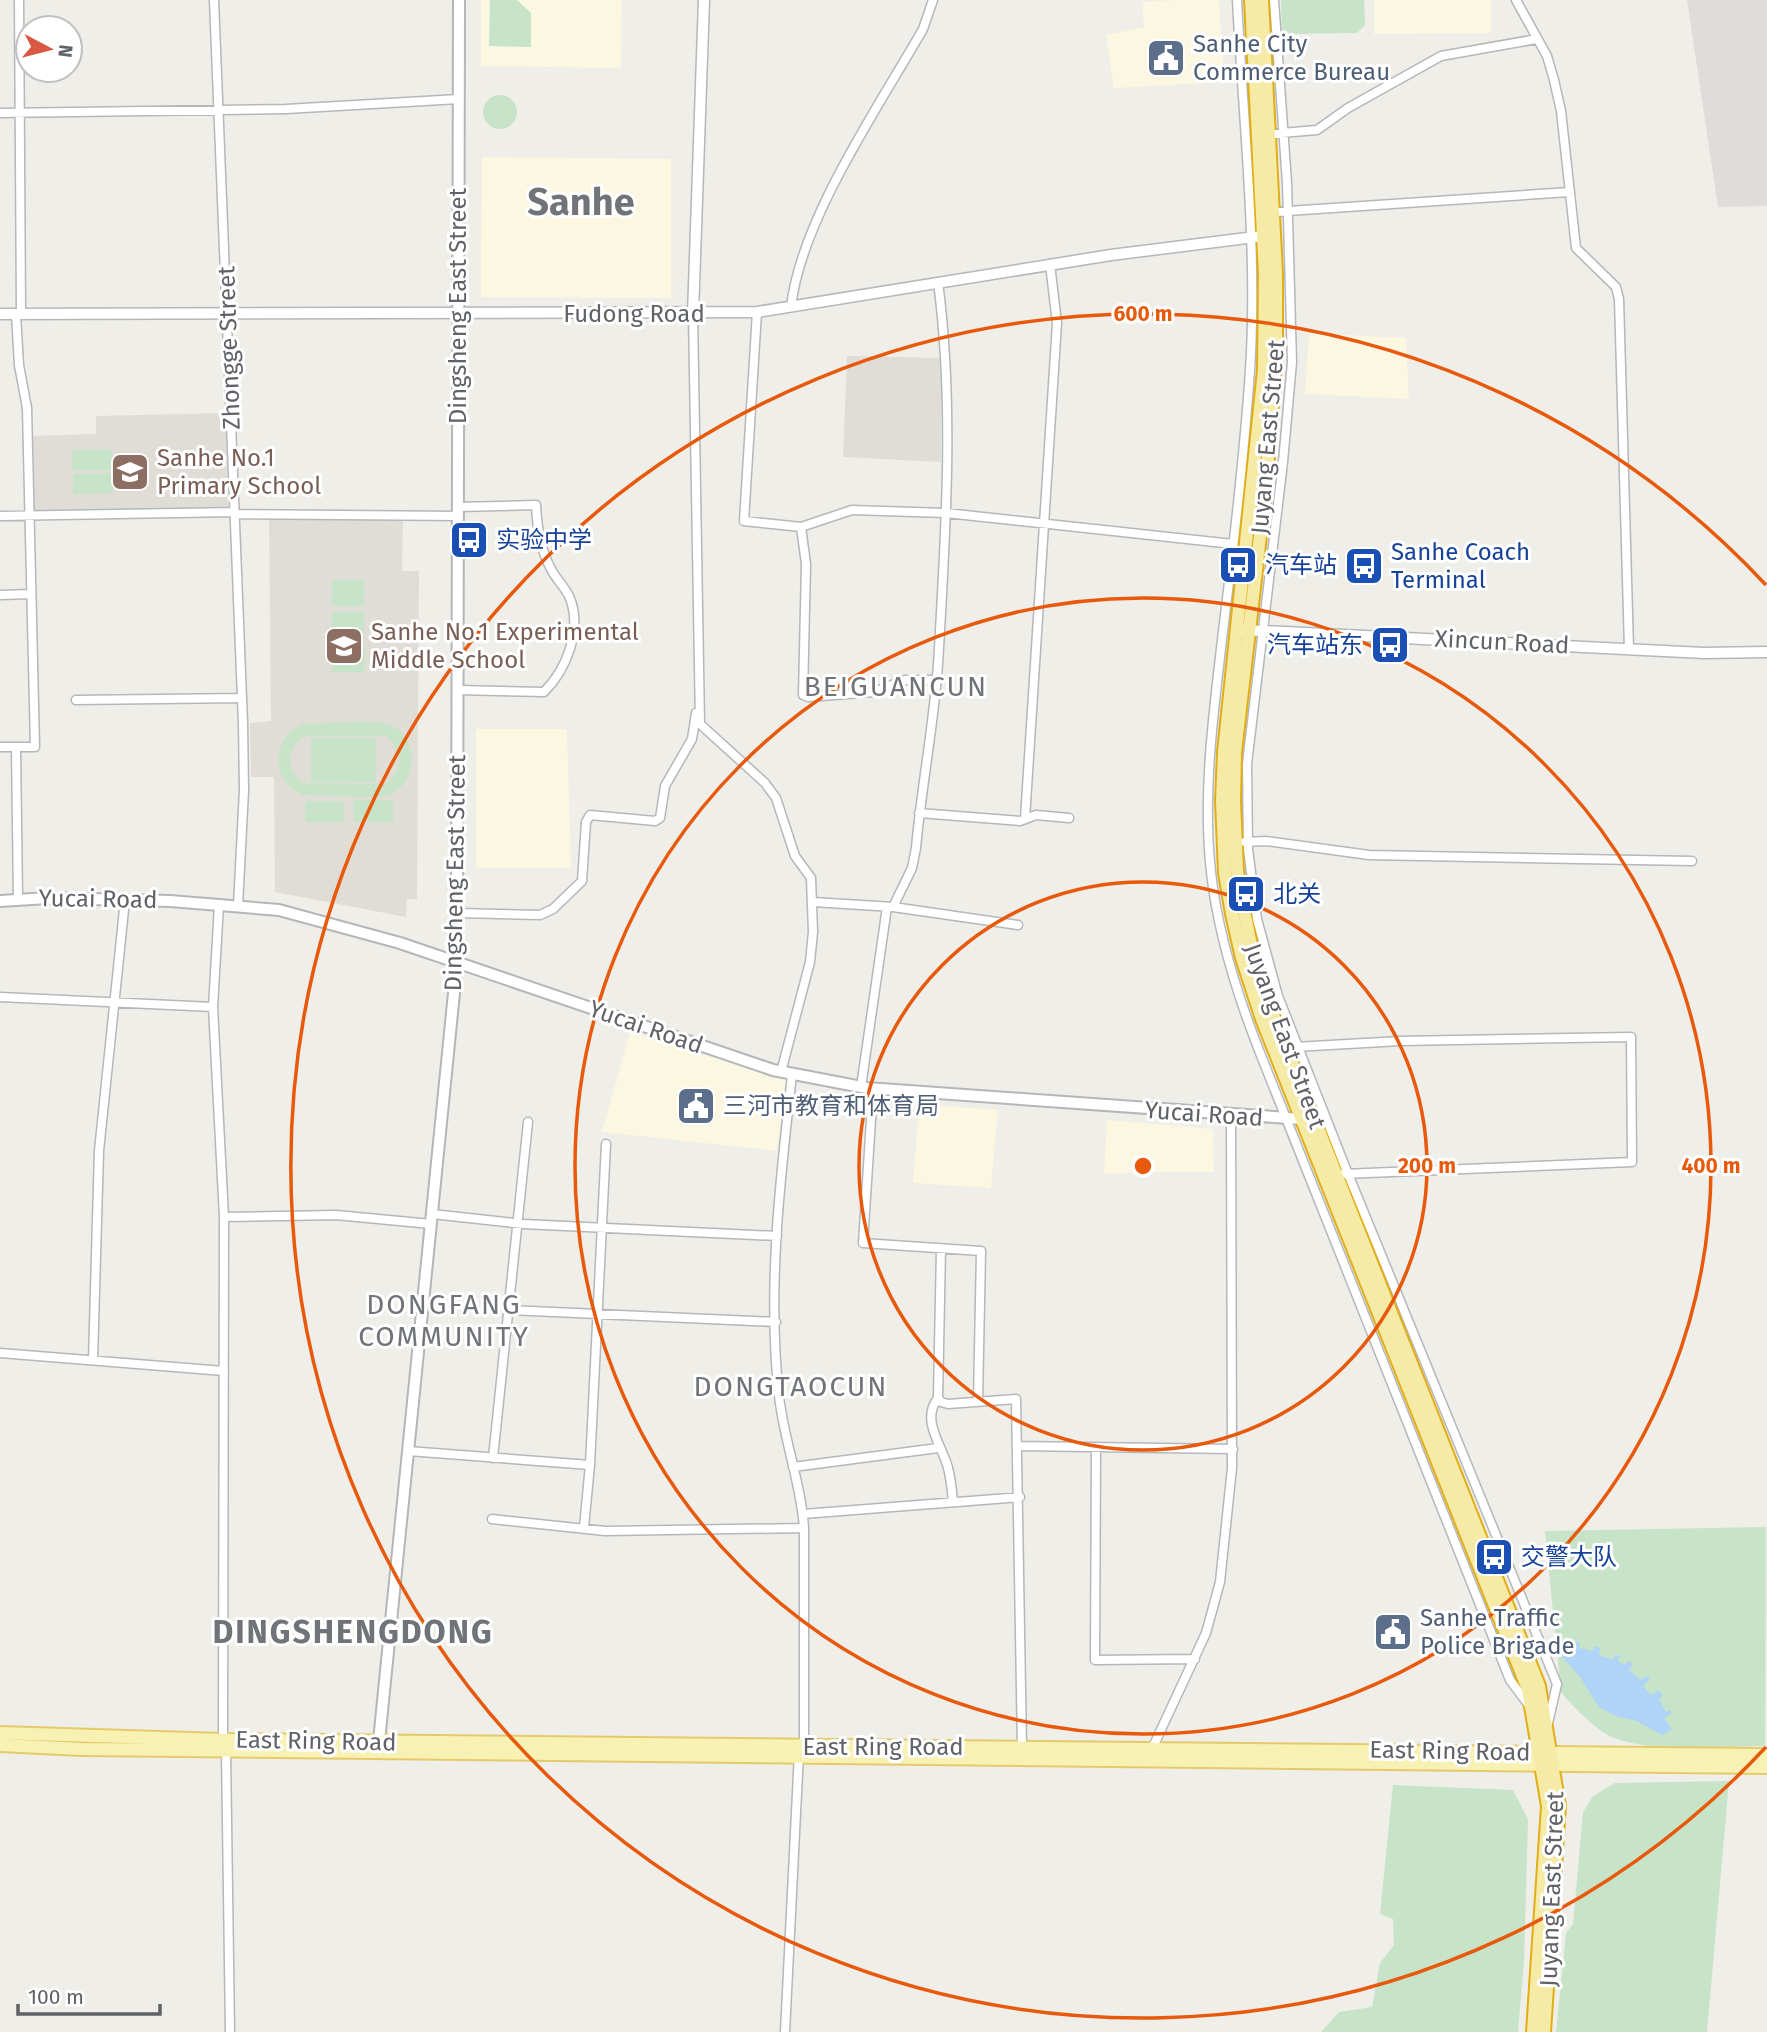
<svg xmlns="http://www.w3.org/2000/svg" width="1767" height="2032" font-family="'Fira Sans','Noto Sans SC',sans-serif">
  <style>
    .commercial { fill: #fbf7e1 }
    .industrial { fill: #dfddd9 }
    .education { fill: #dfddd6 }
    .green { fill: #c7e4c8; fill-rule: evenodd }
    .water { fill: #afd4f8 }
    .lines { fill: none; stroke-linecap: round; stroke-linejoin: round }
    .minor-casing { stroke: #b4b7bb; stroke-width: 11 }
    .tertiary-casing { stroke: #b4b7bb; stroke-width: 13 }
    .secondary-casing { stroke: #b4b6ba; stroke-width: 14 }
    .primary-casing { stroke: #e5ca6b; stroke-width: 16 }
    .trunk-casing { stroke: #e2ae15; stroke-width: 16 }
    .minor { stroke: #fff; stroke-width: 8 }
    .tertiary { stroke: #fff; stroke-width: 10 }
    .secondary { stroke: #fff; stroke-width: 10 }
    .primary { stroke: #f8f1b4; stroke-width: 12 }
    .trunk { stroke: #f6eaa7; stroke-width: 12 }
    .ring { fill: none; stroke: #e8590c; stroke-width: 3.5 }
    .labels { text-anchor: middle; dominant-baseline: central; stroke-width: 6; stroke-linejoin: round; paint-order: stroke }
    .service-label { font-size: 24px; fill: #4e5e75; stroke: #fff; text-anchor: start }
    .street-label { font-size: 24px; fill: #5f6266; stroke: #fff }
    .education-label { font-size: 24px; fill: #785e54; stroke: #fff; text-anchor: start }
    .transit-label { font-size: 24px; fill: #164399; stroke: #fff; text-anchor: start }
    .quarter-label { font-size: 28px; letter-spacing: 2px; fill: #707378; stroke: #fff }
    .district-label { font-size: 32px; font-weight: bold; letter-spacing: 2px; fill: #707378; stroke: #fff }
    .town-label { font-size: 38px; font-weight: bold; fill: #707378; stroke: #fff }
    .centre { fill: #e8590c; stroke: #fff; stroke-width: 3.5 }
    .ring-label { font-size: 21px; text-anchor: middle; font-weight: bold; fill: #e8590c; stroke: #fff; stroke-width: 6; stroke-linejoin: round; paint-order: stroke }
  </style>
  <rect width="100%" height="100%" fill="#efeee8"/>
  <path class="commercial" d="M 481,0 L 622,0 L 621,68 L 481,66 Z
    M 1173,0 L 1219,0 L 1224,82 L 1114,88 L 1106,35 L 1144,27 L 1142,2 Z
    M 1374,0 L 1491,0 L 1491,33 L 1374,34 Z
    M 482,157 L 671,159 L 671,298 L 481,297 Z
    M 1309,333 L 1406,338 L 1409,399 L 1305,394 Z
    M 476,729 L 567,729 L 571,868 L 476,868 Z
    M 630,1032 L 786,1080 L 777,1151 L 602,1132 Z
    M 919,1104 L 998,1110 L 991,1188 L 913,1183 Z
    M 1107,1120 L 1213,1129 L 1214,1172 L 1104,1173 Z"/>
  <path class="industrial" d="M 1687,0 L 1767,0 L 1767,206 L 1718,207 Z"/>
  <path class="education" d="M 847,356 L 941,358 L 941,462 L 843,457 Z
    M 225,413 L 228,508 L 34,511 L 33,436 L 96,434 L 96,416 Z
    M 269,517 L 403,518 L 402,571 L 419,571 L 417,899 L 407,899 L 406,917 L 275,892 L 274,777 L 251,777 L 250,723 L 271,721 Z"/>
  <path class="green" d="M 490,0 L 517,0 L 531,13 L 531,47 L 489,46 Z
    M 1281,0 L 1364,0 L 1365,25 L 1357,33 L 1282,34 Z
    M483 112a17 17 0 1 1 34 0a17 17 0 1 1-34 0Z
    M 112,449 L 112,470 L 72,470 L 72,450 Z
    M 112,473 L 113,493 L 73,494 L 73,474 Z
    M 332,580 L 364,580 L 364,606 L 332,606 Z
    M 332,612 L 364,612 L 364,638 L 332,638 Z
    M 332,646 L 365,646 L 364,672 L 332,672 Z
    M 303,724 C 323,724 374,719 390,725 C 406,730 414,750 411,765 C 410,777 401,791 390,795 C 373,800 323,795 303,795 C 270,781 270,738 303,724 ZM 306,736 L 385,736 C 404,748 404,772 385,784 L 305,783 C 285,772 285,747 306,736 Z
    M 311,738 L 376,738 L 376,782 L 311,782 Z
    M 354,800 L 393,800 L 393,822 L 354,822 Z
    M 305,801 L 344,801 L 344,822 L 305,822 Z
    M 1766,1527 L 1765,1746 C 1717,1746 1660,1754 1614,1738 C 1599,1733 1571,1705 1561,1692 L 1545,1531 Z
    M 1729,1781 L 1707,2032 L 1556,2032 L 1566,1933 L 1573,1924 L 1583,1812 L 1593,1796 L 1615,1783 Z
    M 1393,1785 L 1513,1790 L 1528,1819 L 1524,1962 L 1518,2032 L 1321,2032 L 1339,2012 L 1372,2007 L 1380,1963 L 1394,1945 L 1393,1919 L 1380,1914 Z"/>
  <path class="water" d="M 1565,1642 L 1568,1642 L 1567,1652 L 1575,1652 L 1576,1642 L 1580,1643 L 1579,1648 L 1593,1651 L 1595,1646 L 1600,1648 L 1599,1655 L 1613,1660 L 1615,1655 L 1620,1656 L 1618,1661 L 1625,1665 L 1628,1661 L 1633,1664 L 1629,1670 L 1641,1680 L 1646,1676 L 1650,1679 L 1643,1686 L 1651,1695 L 1659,1690 L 1663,1696 L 1659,1699 L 1666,1712 L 1670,1710 L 1672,1713 L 1664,1718 L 1672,1729 L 1662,1735 L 1637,1721 L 1615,1716 L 1599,1707 L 1580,1677 L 1560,1655 L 1558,1646 L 1564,1647 Z"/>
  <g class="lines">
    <defs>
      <path id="minor" d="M 19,0 L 21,314
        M 214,0 L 243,723 L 244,790 L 238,906
        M 1237,0 C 1243,120 1258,250 1250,370 C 1244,457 1234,544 1223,631 C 1214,711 1202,791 1211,872 C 1218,936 1238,998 1262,1058 L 1510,1680 L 1528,1704
        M 1274,0 L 1287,183 L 1292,362 L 1283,462 L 1247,764 L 1248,849 L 1257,919 L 1278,996 L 1344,1164 L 1557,1684 L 1548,1723
        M 1516,0 L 1547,56 L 1554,80 L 1561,111 L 1576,248 L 1616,287 L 1619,299 L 1629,649
        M 0,113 L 286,109 L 459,99
        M 1269,134 L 1317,130 L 1348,108 L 1441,56 L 1537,39
        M 1273,212 L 1569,192
        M 791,307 C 801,219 878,108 923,29 L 933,0
        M 757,312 L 744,521 L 801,527 L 852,510 L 946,513 L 1233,544
        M 693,314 L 700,724 L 765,783 L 776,798 L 795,856 L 811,878 L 813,932 L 810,962 L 781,1072
        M 235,514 L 458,516
        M 0,516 L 235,512
        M 801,527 L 806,564 L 803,695 L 808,697 L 874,692 L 905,680 L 936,680
        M 0,595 L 31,594
        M 458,690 L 544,692 C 567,669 583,628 569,596 C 564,586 556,579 551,569 C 540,549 537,527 536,505 L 458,507
        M 76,700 L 242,698
        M 0,747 L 35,747 L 27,408 L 19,365 L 16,314
        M 16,748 L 18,899
        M 919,813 L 1020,821 L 1036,815 L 1069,818
        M 1025,819 L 1057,323 L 1050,264
        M 1245,842 L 1266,841 L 1369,855 L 1692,861
        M 813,902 L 893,907 L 1018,925
        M 219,905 L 213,1007 L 224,1217 L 223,1740
        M 893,907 L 912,868 L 916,848 C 922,781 936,714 939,648 C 946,526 954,403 938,282
        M 457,913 L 540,915 L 553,909 L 582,881 L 586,822 L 590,815 L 655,821 L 660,818 L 665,786 L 692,739 L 696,713
        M 0,997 L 213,1007
        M 1295,1047 L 1400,1041 L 1631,1037 L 1632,1162 L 1343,1174
        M 792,1075 C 780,1180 767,1290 779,1396 C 784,1441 801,1483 804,1528 L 804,1746
        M 861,1087 L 887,907
        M 873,1089 L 863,1243 L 981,1251 L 978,1401
        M 432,1214 L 523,1224 L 777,1236
        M 224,1217 L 336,1215 L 431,1224
        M 941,1248 L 938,1398 L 941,1402 L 948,1404 L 1016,1399 L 1022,1748
        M 509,1310 L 776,1322
        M 0,1353 L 224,1371
        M 93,1360 L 99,1151 L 125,900
        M 938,1398 C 920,1420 943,1447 948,1468 C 951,1479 952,1491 953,1502
        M 1017,1446 L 1233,1449
        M 1096,1447 L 1095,1660 L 1195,1659
        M 408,1451 L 590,1465
        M 493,1458 L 528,1122
        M 793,1467 L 938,1448
        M 803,1514 L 1020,1497
        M 492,1519 L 605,1531 L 804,1528
        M 584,1527 L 590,1465 L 606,1144
        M 1152,1749 L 1206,1633 L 1220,1582 L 1232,1468 L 1231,1116
        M 226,1751 L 230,2032
        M 785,2032 L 799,1753"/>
      <path id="tertiary" d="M 0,314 L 757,312 L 1111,255 L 1263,236
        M 693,314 L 704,0
        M 1243,630 L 1704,653 L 1767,652"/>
      <path id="secondary" d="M 0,901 L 48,898 L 170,901 L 279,910 L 400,943 L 773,1070 L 867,1088 L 1302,1119
        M 379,1741 L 454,993 L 457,931 L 459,0"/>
      <path id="primary" d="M 0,1733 L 223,1740 L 1767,1755
        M 0,1745 L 81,1749 L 1767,1767"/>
      <path id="trunk" d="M 1251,0 L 1265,274 L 1264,370 L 1224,752 L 1222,801 L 1225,873 L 1232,914 L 1242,958 L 1262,1019 L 1528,1689 L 1548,1806 L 1533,2032
        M 1262,0 L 1276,273 L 1276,351 L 1266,484 L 1235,752 L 1234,801 L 1237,871 L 1244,911 L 1253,955 L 1273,1015 L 1539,1686 L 1559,1806 L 1544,2032"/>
    </defs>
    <use href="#minor" class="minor-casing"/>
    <use href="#tertiary" class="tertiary-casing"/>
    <use href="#secondary" class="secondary-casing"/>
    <use href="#primary" class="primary-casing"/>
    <use href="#trunk" class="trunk-casing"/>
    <use href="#minor" class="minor"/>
    <use href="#tertiary" class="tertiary"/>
    <use href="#secondary" class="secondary"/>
    <use href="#primary" class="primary"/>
    <use href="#trunk" class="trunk"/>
  </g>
  <g class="ring">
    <circle cx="1143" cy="1166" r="284"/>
    <circle cx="1143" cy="1166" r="568"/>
    <path d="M1766 1747A852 852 0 1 1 1766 585"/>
  </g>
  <defs>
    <symbol id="civic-square" viewBox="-11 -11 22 22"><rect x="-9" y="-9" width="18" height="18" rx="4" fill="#5c6f8a" stroke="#fff"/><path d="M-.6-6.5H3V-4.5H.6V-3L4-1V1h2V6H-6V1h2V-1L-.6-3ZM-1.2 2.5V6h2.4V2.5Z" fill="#fff"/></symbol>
    <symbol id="school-square" viewBox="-11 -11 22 22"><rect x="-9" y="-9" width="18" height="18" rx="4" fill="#8d6e63" stroke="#fff"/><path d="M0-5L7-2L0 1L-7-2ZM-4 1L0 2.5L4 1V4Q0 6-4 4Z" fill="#fff"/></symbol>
    <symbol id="bus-square" viewBox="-11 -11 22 22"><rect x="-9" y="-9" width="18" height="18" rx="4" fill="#1a4fb4" stroke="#fff"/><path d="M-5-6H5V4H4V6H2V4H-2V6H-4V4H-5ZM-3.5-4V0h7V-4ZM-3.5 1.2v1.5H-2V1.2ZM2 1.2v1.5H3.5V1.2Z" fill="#fff"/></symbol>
  </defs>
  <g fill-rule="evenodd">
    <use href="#civic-square" x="1144" y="36" width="44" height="44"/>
    <use href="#school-square" x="108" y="450" width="44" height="44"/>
    <use href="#bus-square" x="447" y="518" width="44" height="44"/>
    <use href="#bus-square" x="1216" y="543" width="44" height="44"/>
    <use href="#bus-square" x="1342" y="544" width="44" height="44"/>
    <use href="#bus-square" x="1368" y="623" width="44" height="44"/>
    <use href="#school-square" x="322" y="624" width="44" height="44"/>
    <use href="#bus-square" x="1224" y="872" width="44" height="44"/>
    <use href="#civic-square" x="674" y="1084" width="44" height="44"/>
    <use href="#bus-square" x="1472" y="1535" width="44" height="44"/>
    <use href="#civic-square" x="1371" y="1610" width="44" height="44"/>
  </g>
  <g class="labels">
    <g class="service-label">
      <text x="1193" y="44">Sanhe City<tspan x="1193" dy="28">Commerce Bureau</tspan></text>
      <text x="723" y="1106">三河市教育和体育局</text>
      <text x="1420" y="1618">Sanhe Traffic<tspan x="1420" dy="28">Police Brigade</tspan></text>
    </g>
    <g class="street-label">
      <text transform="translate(458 306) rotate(-90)">Dingsheng East Street</text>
      <text x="634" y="314">Fudong Road</text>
      <text transform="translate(229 348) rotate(-92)">Zhongge Street</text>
      <text transform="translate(1268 437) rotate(-85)">Juyang East Street</text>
      <text transform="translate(1502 642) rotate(3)">Xincun Road</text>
      <text transform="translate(455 873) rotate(-89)">Dingsheng East Street</text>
      <text transform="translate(98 899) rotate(1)">Yucai Road</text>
      <text transform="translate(646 1027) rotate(19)">Yucai Road</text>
      <text transform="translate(1285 1036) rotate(70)">Juyang East Street</text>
      <text transform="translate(1204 1114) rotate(4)">Yucai Road</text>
      <text transform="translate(316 1741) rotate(1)">East Ring Road</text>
      <text x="883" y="1747">East Ring Road</text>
      <text transform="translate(1450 1751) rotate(1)">East Ring Road</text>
      <text transform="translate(1552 1889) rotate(-88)">Juyang East Street</text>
    </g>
    <g class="education-label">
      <text x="157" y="458">Sanhe No.1<tspan x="157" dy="28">Primary School</tspan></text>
      <text x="371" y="632">Sanhe No.1 Experimental<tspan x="371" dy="28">Middle School</tspan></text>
    </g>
    <g class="transit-label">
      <text x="496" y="540">实验中学</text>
      <text x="1391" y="552">Sanhe Coach<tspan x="1391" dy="28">Terminal</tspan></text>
      <text x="1265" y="565">汽车站</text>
      <text x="1363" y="645" text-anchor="end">汽车站东</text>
      <text x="1273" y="894">北关</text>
      <text x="1521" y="1557">交警大队</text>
    </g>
    <g class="quarter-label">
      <text x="896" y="686">BEIGUANCUN</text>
      <text x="444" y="1304">DONGFANG<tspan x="444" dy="32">COMMUNITY</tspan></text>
      <text x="791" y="1386">DONGTAOCUN</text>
    </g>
    <g class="district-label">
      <text x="353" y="1632">DINGSHENGDONG</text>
    </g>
    <g class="town-label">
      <text x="581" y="202">Sanhe</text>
    </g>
  </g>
  <circle cx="1143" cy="1166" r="10" class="centre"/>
  <g class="ring-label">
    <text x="1143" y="321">600 m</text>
    <text x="1427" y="1173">200 m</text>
    <text x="1711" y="1173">400 m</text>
  </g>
  <g transform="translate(49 49) rotate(97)"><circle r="33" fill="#ffffff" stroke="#bfc0c2" stroke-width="2"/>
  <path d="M0-5L12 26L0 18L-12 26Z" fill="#da5842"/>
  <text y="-10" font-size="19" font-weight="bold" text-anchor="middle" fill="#5f6266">N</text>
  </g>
  <path d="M18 2004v10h142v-10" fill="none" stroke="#5f6266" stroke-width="3.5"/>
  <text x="28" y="2004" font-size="21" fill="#5f6266" stroke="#ffffff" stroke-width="5" paint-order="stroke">100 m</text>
</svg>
